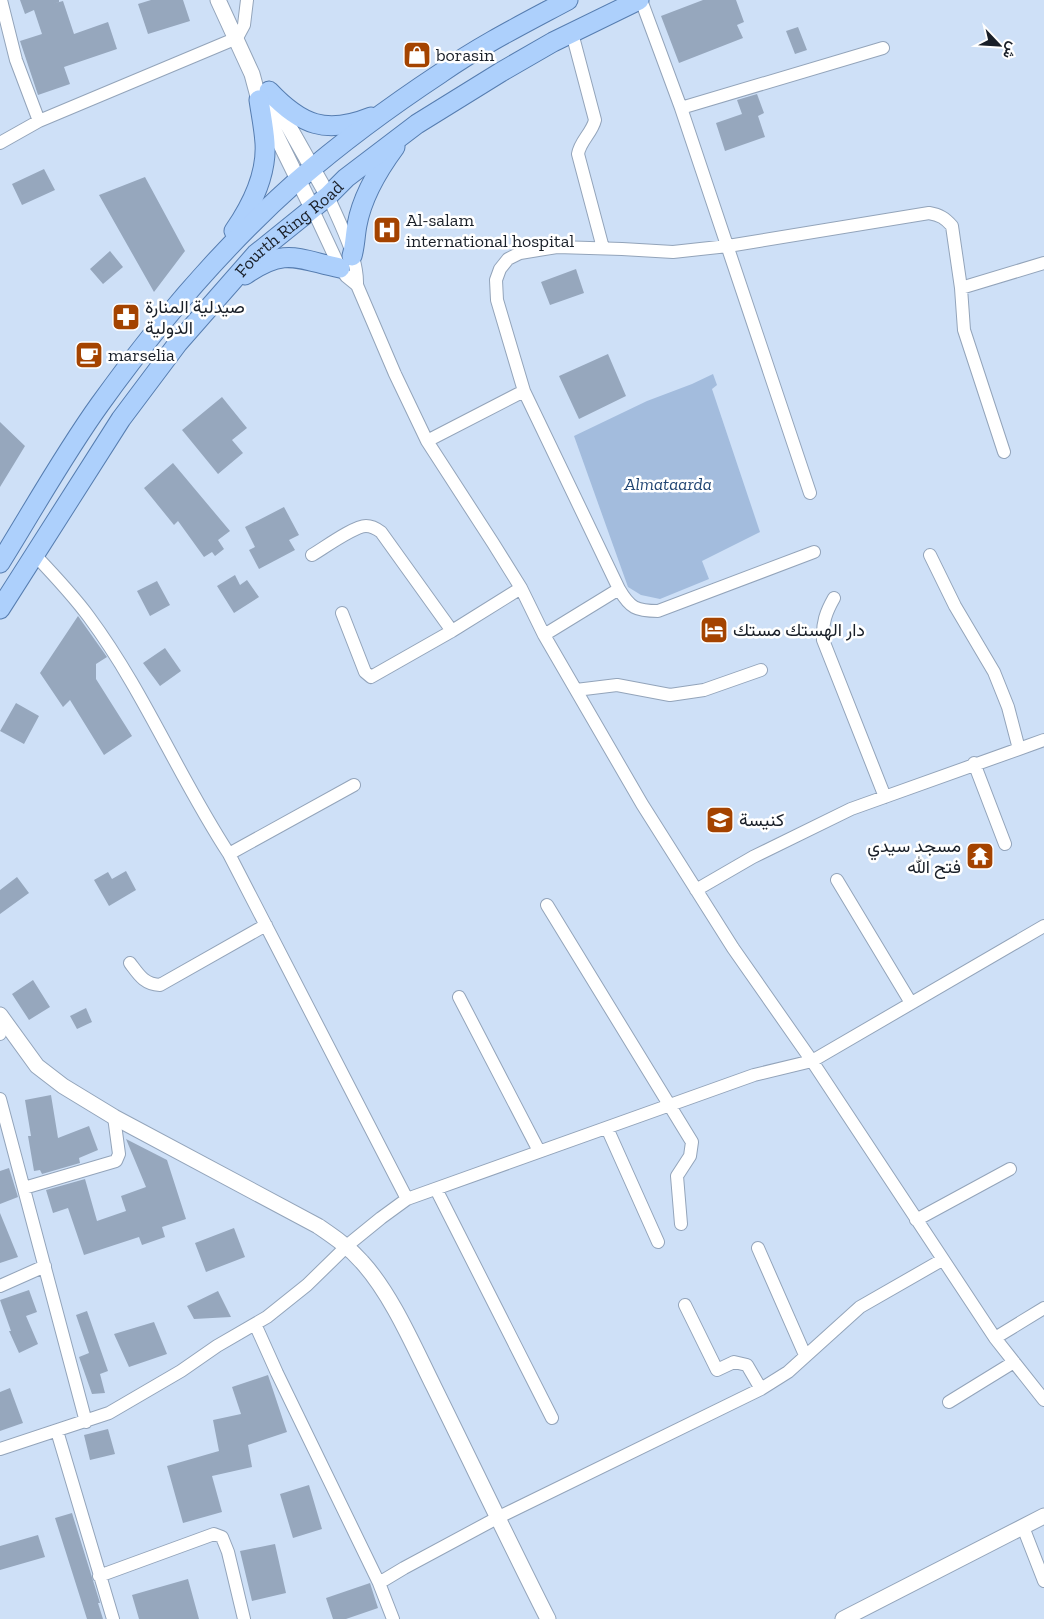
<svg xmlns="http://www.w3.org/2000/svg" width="1044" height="1619" font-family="'Zilla Slab',Vazirmatn,serif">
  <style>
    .green { fill: #a3bcdd }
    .building { fill: #96a7bd }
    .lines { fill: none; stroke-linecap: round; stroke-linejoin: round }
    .minor-casing { stroke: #93a4ba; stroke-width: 14 }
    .tertiary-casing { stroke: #93a4ba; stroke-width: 17 }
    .primary-casing { stroke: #567db0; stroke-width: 21 }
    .minor { stroke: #fff; stroke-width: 12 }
    .tertiary { stroke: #fff; stroke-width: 15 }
    .primary { stroke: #add0fc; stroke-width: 19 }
    .labels { text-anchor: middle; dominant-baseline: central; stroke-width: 5; stroke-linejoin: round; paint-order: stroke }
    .poi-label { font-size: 18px; fill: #191f28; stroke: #fff; text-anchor: start }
    .street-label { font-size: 18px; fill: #191f28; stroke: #fff }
    .park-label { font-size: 18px; font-style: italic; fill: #224673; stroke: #fff }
  </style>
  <rect width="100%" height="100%" fill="#cee0f7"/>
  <path class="green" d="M 713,374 L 717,385 L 712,389 L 760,532 L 702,561 L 709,579 L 660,599 L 641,595 L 628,587 L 574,436 L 647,401 L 692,384 Z"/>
  <path class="building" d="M 20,0 L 59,0 L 59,2 L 52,4 L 63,1 L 74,34 L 108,22 L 117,49 L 64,67 L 70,84 L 38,95 L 20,41 L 42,34 L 34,10 L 25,14 Z
    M 151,0 L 183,0 L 190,21 L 148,34 L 138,4 Z
    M 703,0 L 736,0 L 744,22 L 737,25 L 743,38 L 679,63 L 661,16 Z
    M 798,27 L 807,50 L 795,54 L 786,31 Z
    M 757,94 L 764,113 L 758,116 L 765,137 L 725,151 L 716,123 L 742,114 L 737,100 Z
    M 44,169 L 55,190 L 22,205 L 12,184 Z
    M 145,177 L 185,251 L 154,292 L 99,195 Z
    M 110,251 L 123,267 L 103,284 L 90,269 Z
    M 576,269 L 584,293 L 550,305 L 541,282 Z
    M 608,354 L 626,396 L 579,419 L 559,376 Z
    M 222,397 L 247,428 L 232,440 L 243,453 L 218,474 L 182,430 Z
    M 0,422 L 25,446 L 0,487 Z
    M 173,463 L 230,531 L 218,540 L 224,549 L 215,556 L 212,552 L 204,557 L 178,521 L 174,525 L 144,488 Z
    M 284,507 L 299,535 L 289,540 L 295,550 L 259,569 L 249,550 L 255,547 L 245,527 Z
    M 235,575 L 240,585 L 247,580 L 259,597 L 234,613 L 217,586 Z
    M 157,581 L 170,605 L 150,616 L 137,591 Z
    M 78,616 L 107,657 L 96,664 L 96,679 L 132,736 L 104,755 L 70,700 L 63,707 L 40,673 Z
    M 165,648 L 181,671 L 160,686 L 143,663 Z
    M 16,703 L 39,716 L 24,744 L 0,731 Z
    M 126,871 L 136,890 L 109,906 L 94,880 L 108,872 L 112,879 Z
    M 17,877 L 29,893 L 0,914 L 0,890 Z
    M 33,980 L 50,1007 L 29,1020 L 12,994 Z
    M 86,1008 L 92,1022 L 77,1029 L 70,1016 Z
    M 51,1095 L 58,1138 L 89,1126 L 98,1150 L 79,1158 L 80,1163 L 42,1174 L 40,1170 L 34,1171 L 28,1136 L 31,1136 L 25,1100 Z
    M 126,1139 L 167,1160 L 186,1219 L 162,1227 L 165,1237 L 142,1245 L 139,1237 L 84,1255 L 68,1208 L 53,1213 L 46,1190 L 85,1179 L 97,1221 L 126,1211 L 121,1196 L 146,1187 Z
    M 9,1168 L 18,1197 L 0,1204 L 0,1171 Z
    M 0,1213 L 18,1257 L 0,1263 Z
    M 234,1228 L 245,1257 L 206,1272 L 195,1243 Z
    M 29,1290 L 37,1312 L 26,1316 L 38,1344 L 19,1353 L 9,1331 L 11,1331 L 0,1300 Z
    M 218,1291 L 231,1317 L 194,1319 L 187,1306 Z
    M 87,1311 L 108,1371 L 100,1374 L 105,1393 L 92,1394 L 79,1357 L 89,1353 L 76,1315 Z
    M 154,1322 L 167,1354 L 129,1367 L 114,1334 Z
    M 268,1375 L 287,1432 L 248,1445 L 252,1467 L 212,1476 L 222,1512 L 183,1523 L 167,1466 L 219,1451 L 213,1420 L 241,1414 L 232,1387 Z
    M 10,1388 L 23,1423 L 0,1431 L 0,1392 Z
    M 108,1429 L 115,1454 L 90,1460 L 84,1435 Z
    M 309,1485 L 322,1529 L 293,1538 L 280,1494 Z
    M 72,1513 L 100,1603 L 98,1603 L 103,1619 L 87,1619 L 55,1518 Z
    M 38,1535 L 45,1557 L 0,1570 L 0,1546 Z
    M 275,1544 L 286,1593 L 252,1601 L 240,1551 Z
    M 188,1579 L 199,1619 L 139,1619 L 132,1595 Z
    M 370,1583 L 378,1608 L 346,1619 L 333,1619 L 326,1598 Z"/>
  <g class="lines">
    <defs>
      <path id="minor" d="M 1,0 L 16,60 L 39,121
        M 641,0 L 681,108 L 810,493
        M 572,33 L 595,120 C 592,133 580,141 578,154 L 603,248
        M 681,108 L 883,48
        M 0,143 L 39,121 L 237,38 L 244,25 L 247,0
        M 328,196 C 339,222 358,256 357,285 L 395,374 L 427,441 L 493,543 L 521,588 L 544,635 L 642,804 L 733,948 L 812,1061 L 995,1338 L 1044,1400
        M 312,208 L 340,268 L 346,276 L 357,285
        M 961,288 L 1044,263
        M 427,441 L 524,391
        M 814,552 L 658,611 C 636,611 630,608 619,589 L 524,391 L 497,300 L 496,280 L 500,269 L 508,259 L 520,253 L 557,247 L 622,249 L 673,252 L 728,246 L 929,213 C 940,215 945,218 952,226 L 961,288 L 964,330 L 1004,452
        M 34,554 C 53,574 73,595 89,617 C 144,691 179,778 229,854 L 407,1199
        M 312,555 C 324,548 354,526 366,526 C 372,526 377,529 381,532 L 452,631
        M 930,555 L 955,606 L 994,672 L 1008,707 L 1019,749
        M 834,598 C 826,612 822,623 823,640 L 885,797
        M 342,613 L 365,672 L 371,677 L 452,631 L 521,588
        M 544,635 L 619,589
        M 576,690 L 617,685 L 670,695 L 704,690 L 761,670
        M 974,763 L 1005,844
        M 229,854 L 354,785
        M 837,880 L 911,1003
        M 696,890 L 753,857 L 851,809 L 1044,740
        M 547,905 L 692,1142 L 690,1156 L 677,1176 L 681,1224
        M 130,963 C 139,975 144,984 160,985 L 266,925
        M 459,997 L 539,1151
        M 0,1034 L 2,1018
        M 0,1099 L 86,1422
        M 607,1128 L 658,1242
        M 24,1188 L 116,1161 L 119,1154 L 114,1117
        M 436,1189 L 552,1418
        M 916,1220 L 1010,1169
        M 758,1248 L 805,1355
        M 0,1286 L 45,1266
        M 685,1305 L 717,1370 L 734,1362 L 747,1365 L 761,1389
        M 255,1324 L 277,1373 L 379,1583 L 393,1619
        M 995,1338 L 1044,1308
        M 949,1402 L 1014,1362
        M 57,1431 L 113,1619
        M 0,1449 L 109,1413 L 181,1371 L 217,1346 L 267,1317 L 307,1285 L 349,1244 L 381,1218 L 407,1199 L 754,1075 L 812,1061 L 1044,926
        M 1023,1527 L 1044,1581
        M 99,1576 L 214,1534 L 222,1537 L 228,1552 L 244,1619
        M 379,1583 L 404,1568 L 497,1518 L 761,1389 L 788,1372 L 860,1307 L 942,1260"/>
      <path id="tertiary" d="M 218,0 L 252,74 L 259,100 L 312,208
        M 275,102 L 328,196
        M 0,1015 L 37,1066 L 63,1086 L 114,1117 L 318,1226 C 334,1237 349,1247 362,1262 C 392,1295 414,1347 434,1387 C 472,1464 509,1542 548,1619
        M 843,1619 L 1044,1516"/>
      <g id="primary">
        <path d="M 269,91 C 301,125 326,135 371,117"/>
        <path d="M 234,231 C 252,205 267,175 265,143 C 264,128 261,114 259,100"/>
        <path d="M 352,256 C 355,246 355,235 357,225 C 362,197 378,170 395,147"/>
        <path d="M 245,275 C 285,247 297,259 340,268"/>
        <path d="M 0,563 C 33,510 64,454 100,404 C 158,323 223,247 297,181 C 342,142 391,106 441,73 C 481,45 525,23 568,0"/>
        <path id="s1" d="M 0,609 L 121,419 L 178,343 L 256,254 L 328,196 L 346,178 L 417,124 L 501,72 L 553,42 L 639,0"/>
      </g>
    </defs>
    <use href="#minor" class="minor-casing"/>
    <use href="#tertiary" class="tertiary-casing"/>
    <use href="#primary" class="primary-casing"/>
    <use href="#minor" class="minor"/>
    <use href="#tertiary" class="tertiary"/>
    <use href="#primary" class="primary"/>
  </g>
  <defs>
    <symbol id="shop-square" viewBox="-11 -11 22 22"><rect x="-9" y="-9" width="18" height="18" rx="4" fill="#a44300" stroke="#fff"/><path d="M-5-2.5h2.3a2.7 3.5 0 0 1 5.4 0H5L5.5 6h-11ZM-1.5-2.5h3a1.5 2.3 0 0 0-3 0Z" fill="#fff"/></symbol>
    <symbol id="hospital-square" viewBox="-11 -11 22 22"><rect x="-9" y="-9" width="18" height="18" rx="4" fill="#a44300" stroke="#fff"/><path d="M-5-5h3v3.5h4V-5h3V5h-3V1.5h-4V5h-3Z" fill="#fff"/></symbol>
    <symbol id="pharmacy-square" viewBox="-11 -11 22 22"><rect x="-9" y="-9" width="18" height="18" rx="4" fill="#a44300" stroke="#fff"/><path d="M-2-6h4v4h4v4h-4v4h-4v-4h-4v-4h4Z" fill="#fff"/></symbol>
    <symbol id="cafe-square" viewBox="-11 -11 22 22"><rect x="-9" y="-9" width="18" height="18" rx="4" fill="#a44300" stroke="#fff"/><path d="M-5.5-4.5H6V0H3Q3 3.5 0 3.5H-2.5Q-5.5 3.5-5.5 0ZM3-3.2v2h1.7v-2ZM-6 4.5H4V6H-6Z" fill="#fff"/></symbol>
    <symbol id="hotel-square" viewBox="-11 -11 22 22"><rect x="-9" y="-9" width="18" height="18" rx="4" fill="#a44300" stroke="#fff"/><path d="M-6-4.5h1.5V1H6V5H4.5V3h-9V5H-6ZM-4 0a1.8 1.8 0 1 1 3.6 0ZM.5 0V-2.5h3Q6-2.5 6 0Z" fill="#fff"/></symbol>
    <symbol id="school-square" viewBox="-11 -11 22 22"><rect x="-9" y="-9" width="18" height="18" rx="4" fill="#a44300" stroke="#fff"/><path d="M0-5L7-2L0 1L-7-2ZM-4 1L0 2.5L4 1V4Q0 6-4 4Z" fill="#fff"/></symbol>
    <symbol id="temple-square" viewBox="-11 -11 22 22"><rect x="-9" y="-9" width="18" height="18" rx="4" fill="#a44300" stroke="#fff"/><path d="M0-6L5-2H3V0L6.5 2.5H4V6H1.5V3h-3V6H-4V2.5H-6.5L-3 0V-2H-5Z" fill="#fff"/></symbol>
  </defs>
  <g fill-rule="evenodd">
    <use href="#shop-square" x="401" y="39" width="32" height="32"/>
    <use href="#hospital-square" x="371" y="214" width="32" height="32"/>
    <use href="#pharmacy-square" x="110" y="301" width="32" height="32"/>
    <use href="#cafe-square" x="73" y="339" width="32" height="32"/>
    <use href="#hotel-square" x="698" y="614" width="32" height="32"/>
    <use href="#school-square" x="704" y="804" width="32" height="32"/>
    <use href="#temple-square" x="964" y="840" width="32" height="32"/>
  </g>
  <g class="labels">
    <g class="poi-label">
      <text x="436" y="55">borasin</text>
      <text x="406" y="220">Al-salam<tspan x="406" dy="21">international hospital</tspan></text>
      <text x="145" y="307">صيدلية المنارة<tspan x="145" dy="21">الدولية</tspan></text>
      <text x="108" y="355">marselia</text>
      <text x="733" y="630">دار الهستك مستك</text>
      <text x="739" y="820">كنيسة</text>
      <text x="961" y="846" text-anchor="end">مسجد سيدي<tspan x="961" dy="21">فتح الله</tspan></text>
    </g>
    <g class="street-label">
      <text stroke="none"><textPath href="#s1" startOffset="480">Fourth Ring Road</textPath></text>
    </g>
    <g class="park-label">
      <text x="668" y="484">Almataarda</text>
    </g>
  </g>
  <g transform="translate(999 45) rotate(115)" stroke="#ffffff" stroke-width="4" paint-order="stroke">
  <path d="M0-4L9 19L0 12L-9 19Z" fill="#191f28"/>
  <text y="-8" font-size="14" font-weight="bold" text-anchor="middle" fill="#191f28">ش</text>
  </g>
</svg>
